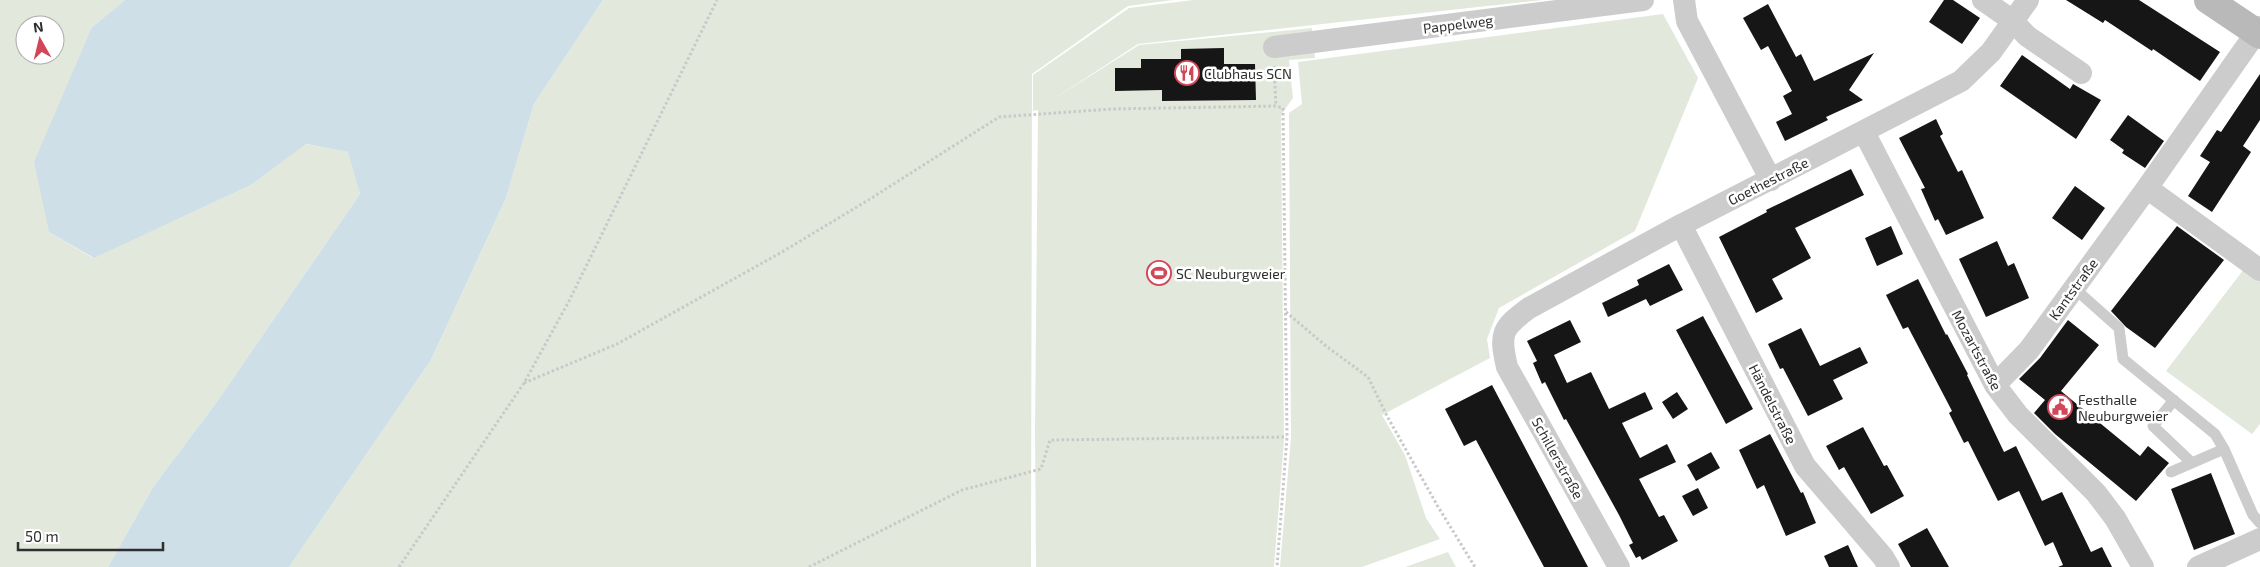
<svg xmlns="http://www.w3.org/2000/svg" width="2260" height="567" font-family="'Exo 2',sans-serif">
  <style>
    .green { fill: #e3e8dc; fill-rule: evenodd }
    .water { fill: #cedfe8 }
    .building { fill: #161616 }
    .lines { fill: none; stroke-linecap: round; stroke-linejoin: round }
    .path { stroke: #c9c9c9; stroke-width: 3; stroke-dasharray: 2.5 2.5; stroke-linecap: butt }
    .service { stroke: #ccc; stroke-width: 11 }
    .minor { stroke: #ccc; stroke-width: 22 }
    .secondary { stroke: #b9b9b9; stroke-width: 28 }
    .labels { text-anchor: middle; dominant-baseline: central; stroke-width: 5; stroke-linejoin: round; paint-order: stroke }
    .street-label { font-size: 14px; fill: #2f2f2f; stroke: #fff }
    .poi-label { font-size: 14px; fill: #2f2f2f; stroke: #fff; text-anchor: start }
  </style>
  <rect width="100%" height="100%" fill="#fff"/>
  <path class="green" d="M 0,0 L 125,0 L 92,27 L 49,232 L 93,258 L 251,185 L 305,144 L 349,152 L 360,194 L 216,403 L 153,487 L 108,567 L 0,567 ZM 25,25 L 55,25 L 55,55 L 25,55 Z
    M 603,0 L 1173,0 L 1128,6 L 1032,74 L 1031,567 L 289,567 L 431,360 L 506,198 L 534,104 Z
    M 1193,0 L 1543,0 L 1138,44 L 1049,102 L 1139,45 L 1312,28 L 1315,58 L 1289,60 L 1293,98 L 1281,115 L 1284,441 L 1274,567 L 1036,567 L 1035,430 L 1038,110 L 1033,111 L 1033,75 L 1129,8 Z
    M 1663,14 L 1698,78 L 1635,231 L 1499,308 L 1487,339 L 1490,358 L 1382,415 L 1405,455 L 1426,518 L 1440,539 L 1362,567 L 1280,567 L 1291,437 L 1289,113 L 1302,104 L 1298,62 Z
    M 2244,269 L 2260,281 L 2260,424 L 2252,434 L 2166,371 Z
    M 1448,552 L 1456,567 L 1405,567 Z"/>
  <path class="water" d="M 125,0 L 603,0 L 534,104 L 506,198 L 431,360 L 289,567 L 108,567 L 153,487 L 216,403 L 360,194 L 348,152 L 306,144 L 251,185 L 94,258 L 49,232 L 34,162 L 92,27 Z"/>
  <path class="building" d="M 1944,0 L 1953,0 L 1980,18 L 1962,44 L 1929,22 Z
    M 2066,0 L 2139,0 L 2220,52 L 2200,81 L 2153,49 L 2152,51 L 2105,20 L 2103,23 Z
    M 1768,4 L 1796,57 L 1801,54 L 1814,81 L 1874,53 L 1849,90 L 1863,100 L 1826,117 L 1828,120 L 1785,141 L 1776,122 L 1792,114 L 1783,96 L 1792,91 L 1768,46 L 1761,50 L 1743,18 Z
    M 1224,48 L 1224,64 L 1255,64 L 1256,100 L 1162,101 L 1162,90 L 1115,91 L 1115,68 L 1141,68 L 1141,59 L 1181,59 L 1181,49 Z
    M 2022,55 L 2070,89 L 2073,84 L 2101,100 L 2076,139 L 2000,86 Z
    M 2260,74 L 2260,120 L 2243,146 L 2251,152 L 2212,212 L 2188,196 L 2210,162 L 2200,156 L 2217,130 L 2221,132 Z
    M 2128,115 L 2164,141 L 2145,168 L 2122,153 L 2124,150 L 2110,140 Z
    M 1936,119 L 1943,134 L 1940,136 L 1958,172 L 1962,170 L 1984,218 L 1946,235 L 1938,219 L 1935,221 L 1921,189 L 1925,188 L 1899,138 Z
    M 1851,169 L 1864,195 L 1795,228 L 1811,258 L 1772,279 L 1783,299 L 1756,313 L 1719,237 L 1767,212 L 1766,210 Z
    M 2075,186 L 2105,208 L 2082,240 L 2052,218 Z
    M 1891,226 L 1903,254 L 1877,266 L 1865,238 Z
    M 2177,226 L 2224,260 L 2155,348 L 2126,327 L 2111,311 Z
    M 1997,241 L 2008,266 L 2014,263 L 2029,298 L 1986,317 L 1959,259 Z
    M 1669,264 L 1683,290 L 1650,306 L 1646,299 L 1608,317 L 1602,303 L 1639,285 L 1637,280 Z
    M 1918,279 L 1946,335 L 1947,334 L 1968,374 L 1967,375 L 2004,452 L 2016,446 L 2042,501 L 2062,492 L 2091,552 L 2102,547 L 2112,567 L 2058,567 L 2063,565 L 2053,542 L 2045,546 L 2019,491 L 1998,501 L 1968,441 L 1964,443 L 1949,413 L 1952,411 L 1908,327 L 1903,329 L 1886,295 Z
    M 1703,316 L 1753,409 L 1726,424 L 1676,330 Z
    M 1570,320 L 1581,342 L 1554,355 L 1567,383 L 1591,372 L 1609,409 L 1645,392 L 1653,409 L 1622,423 L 1640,458 L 1667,444 L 1676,462 L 1639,479 L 1659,517 L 1664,515 L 1678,541 L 1642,560 L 1640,556 L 1636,558 L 1629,545 L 1633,543 L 1619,515 L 1566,419 L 1564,420 L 1545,382 L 1542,384 L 1533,363 L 1537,361 L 1527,341 Z
    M 2068,320 L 2099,345 L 2061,391 L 2140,456 L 2148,446 L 2169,463 L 2136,501 L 2055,434 L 2034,413 L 2045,400 L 2019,379 L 2040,358 Z
    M 1801,328 L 1820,366 L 1860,347 L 1868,363 L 1833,380 L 1843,399 L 1808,416 L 1783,368 L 1780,369 L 1768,344 Z
    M 1492,385 L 1511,421 L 1588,567 L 1544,567 L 1476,440 L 1464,446 L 1445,409 Z
    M 1677,392 L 1688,409 L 1673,419 L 1662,402 Z
    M 1863,427 L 1884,466 L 1887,465 L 1904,496 L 1871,514 L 1844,467 L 1839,470 L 1826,446 Z
    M 1770,434 L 1801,493 L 1803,492 L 1816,523 L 1786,536 L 1764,485 L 1757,489 L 1739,450 Z
    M 1711,452 L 1720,468 L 1696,481 L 1687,465 Z
    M 2211,473 L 2235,534 L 2194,550 L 2171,489 Z
    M 1698,488 L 1708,508 L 1693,516 L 1682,496 Z
    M 1927,528 L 1949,567 L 1911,567 L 1898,544 Z
    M 1848,545 L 1858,567 L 1829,567 L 1824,556 Z"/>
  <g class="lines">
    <path class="path" d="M 1274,66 L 1276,106
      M 1286,312 L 1326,346 L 1368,377 L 1387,416 L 1437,505 L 1475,567
      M 524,383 L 617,344 L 782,252 L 870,199 L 999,117 L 1112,109 L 1276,106 L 1283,108 L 1287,437 L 1277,567
      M 399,567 L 524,383 L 569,301 L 717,0
      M 809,567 L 962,490 L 1041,469 L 1050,440 L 1287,437"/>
    <path class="service" d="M 2074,288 L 2119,328 L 2123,359 L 2215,434 L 2224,449 L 2253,515 L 2260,523
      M 2174,400 L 2153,426 L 2192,463
      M 2171,472 L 2224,449"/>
    <path class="minor" d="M 1684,0 L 1687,21 L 1771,180
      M 1983,0 L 2013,21 L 2027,36 L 2081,73
      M 1274,47 L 1643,0
      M 1864,132 L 1995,385 L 2018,415 L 2096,493 L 2115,518 L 2143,567
      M 2147,188 L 2260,270
      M 1681,225 L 1805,466 L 1883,557 L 1889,567
      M 1995,385 L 2029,350 L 2147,188 L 2260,27
      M 1619,567 L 1507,367 C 1499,333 1502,328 1529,308 L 1681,225 L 1961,81 L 1991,52 L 2028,0
      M 2198,567 L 2260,539"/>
    <path class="secondary" d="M 2208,0 L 2260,35"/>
  </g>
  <defs>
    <symbol id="restaurant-ring" viewBox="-11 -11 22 22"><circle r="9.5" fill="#fff" stroke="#d14757" stroke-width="1.5"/><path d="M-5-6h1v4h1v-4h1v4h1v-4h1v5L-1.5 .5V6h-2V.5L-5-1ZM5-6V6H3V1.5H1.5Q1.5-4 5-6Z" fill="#d14757"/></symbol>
    <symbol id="stadium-ring" viewBox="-11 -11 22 22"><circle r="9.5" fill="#fff" stroke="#d14757" stroke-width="1.5"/><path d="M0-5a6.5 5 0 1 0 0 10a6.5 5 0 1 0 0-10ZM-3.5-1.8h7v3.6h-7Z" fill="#d14757"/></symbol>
    <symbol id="civic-ring" viewBox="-11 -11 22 22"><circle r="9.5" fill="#fff" stroke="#d14757" stroke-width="1.5"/><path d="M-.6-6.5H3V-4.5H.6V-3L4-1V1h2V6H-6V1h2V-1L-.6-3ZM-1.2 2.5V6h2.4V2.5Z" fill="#d14757"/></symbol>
  </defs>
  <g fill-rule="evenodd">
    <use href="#restaurant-ring" x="1173" y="59" width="28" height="28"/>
    <use href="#stadium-ring" x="1145" y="259" width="28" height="28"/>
    <use href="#civic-ring" x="2046" y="393" width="28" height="28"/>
  </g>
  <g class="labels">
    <g class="street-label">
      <text transform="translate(1458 24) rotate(-7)">Pappelweg</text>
      <text transform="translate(1768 181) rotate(-27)">Goethestraße</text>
      <text transform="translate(2073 289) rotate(-54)">Kantstraße</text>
      <text transform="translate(1977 350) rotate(62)">Mozartstraße</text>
      <text transform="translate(1773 404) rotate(63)">Händelstraße</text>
      <text transform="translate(1558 458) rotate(61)">Schillerstraße</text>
    </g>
    <g class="poi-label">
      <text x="1204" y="73">Clubhaus SCN</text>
      <text x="1176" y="273">SC Neuburgweier</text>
      <text x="2078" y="399">Festhalle<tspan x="2078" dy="16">Neuburgweier</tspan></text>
    </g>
  </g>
  <g transform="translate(40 40) rotate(352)"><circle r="24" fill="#ffffff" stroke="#acacac"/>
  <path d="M0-4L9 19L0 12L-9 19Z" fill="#d14757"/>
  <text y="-8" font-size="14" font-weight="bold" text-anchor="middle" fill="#2f2f2f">N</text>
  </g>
  <path d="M18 542v8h145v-8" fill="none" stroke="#2f2f2f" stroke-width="2.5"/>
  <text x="25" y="542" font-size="15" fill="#2f2f2f" stroke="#ffffff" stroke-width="4" paint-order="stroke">50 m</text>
</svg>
